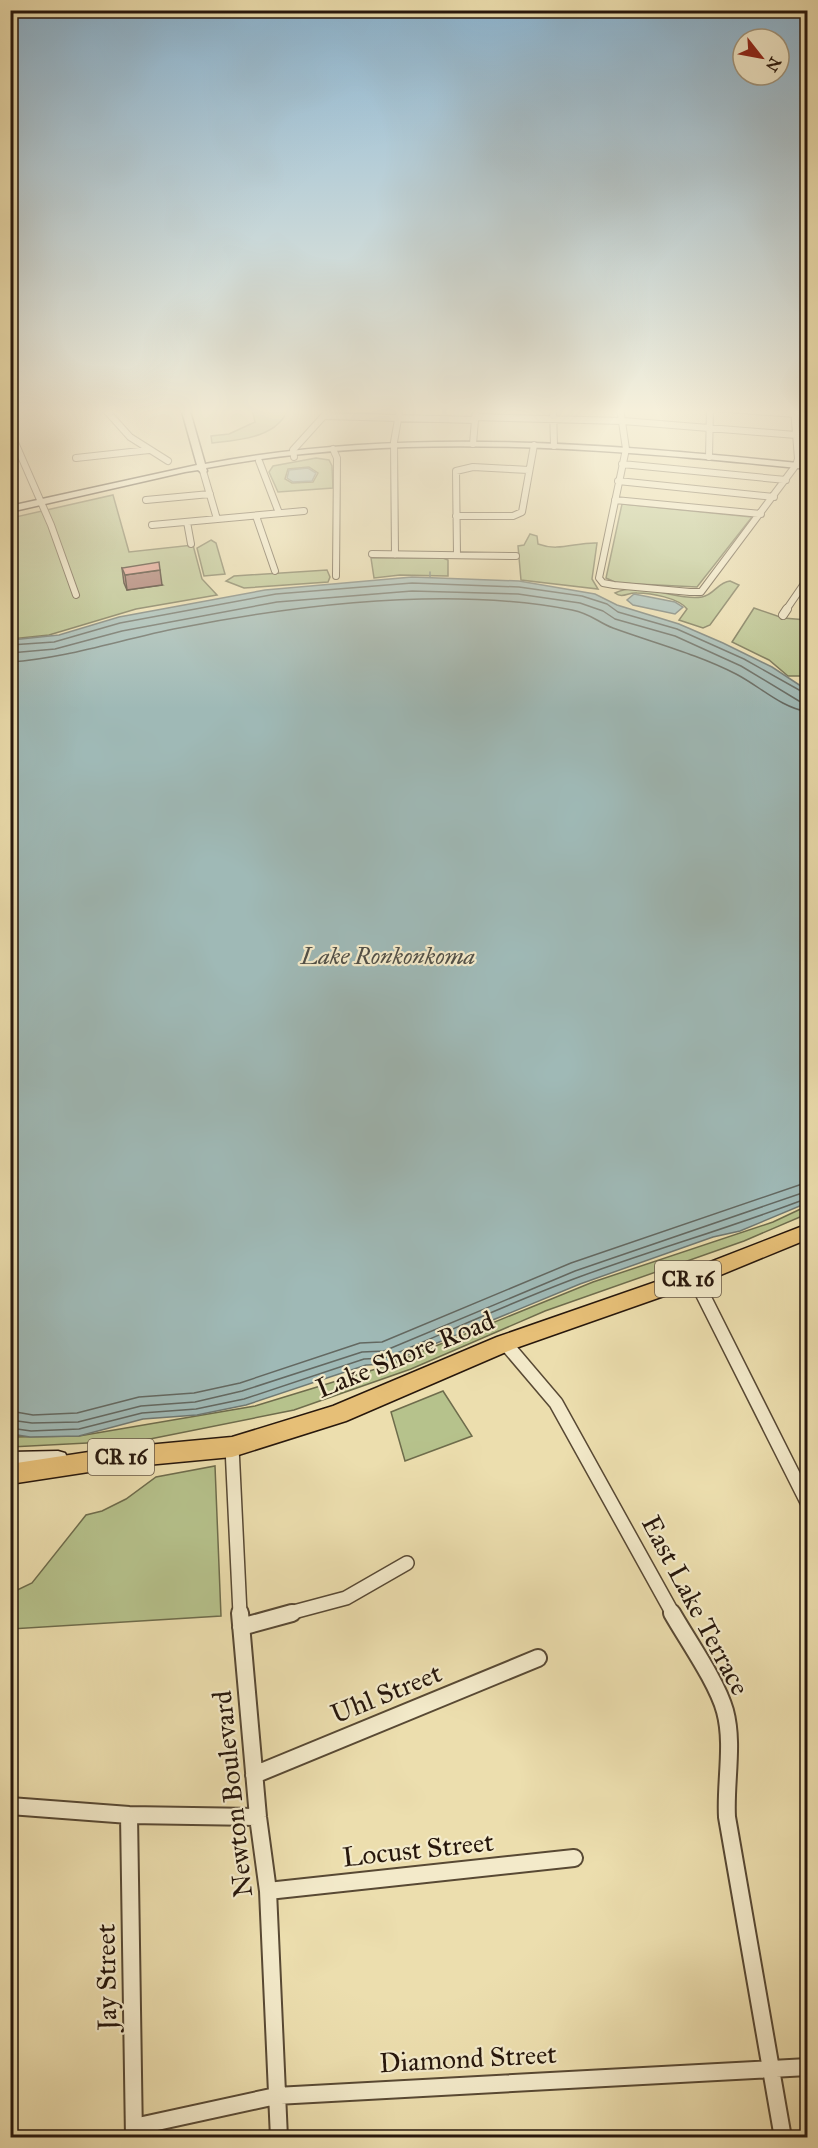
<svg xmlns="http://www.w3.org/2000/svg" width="818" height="2148" font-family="'IM FELL Great Primer',serif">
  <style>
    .green { fill: #b6c28c; stroke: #6e6c4c; stroke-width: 1.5; fill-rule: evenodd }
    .water { fill: #9fb9b6; stroke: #6f7872; stroke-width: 1.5 }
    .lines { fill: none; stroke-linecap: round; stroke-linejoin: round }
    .shore { stroke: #636861; stroke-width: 1.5 }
    .stream { stroke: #6f7872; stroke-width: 1.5 }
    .minor-far3-casing { stroke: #584934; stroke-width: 8 }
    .minor-far2-casing { stroke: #584934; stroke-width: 10 }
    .minor-far1-casing { stroke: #584934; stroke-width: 16 }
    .minor-casing { stroke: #584934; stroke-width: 20 }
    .secondary-casing { stroke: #27170c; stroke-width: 3 }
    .primary-casing { stroke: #27170c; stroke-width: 3 }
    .minor-far3 { stroke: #f3eaca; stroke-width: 6 }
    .minor-far2 { stroke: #f3eaca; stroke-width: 8 }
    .minor-far1 { stroke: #f3eaca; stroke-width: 13 }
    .minor { stroke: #f3eaca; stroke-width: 16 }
    .secondary { fill: #f3eaca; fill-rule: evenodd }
    .primary { fill: #e6bf77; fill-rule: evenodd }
    .wall { fill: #c28077; stroke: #27170c; stroke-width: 1.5 }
    .shaded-wall { fill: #9e6861; stroke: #27170c; stroke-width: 1.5 }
    .building { fill: #e2958a; stroke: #27170c; stroke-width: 1.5 }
    .labels { text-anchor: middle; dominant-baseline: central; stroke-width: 4.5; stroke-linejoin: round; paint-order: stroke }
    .shield { fill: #f3eaca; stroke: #645645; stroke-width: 1.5 }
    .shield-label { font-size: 21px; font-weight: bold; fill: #27170c }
    .water-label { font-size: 24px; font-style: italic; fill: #515048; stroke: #f3eaca }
    .near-street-label { font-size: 27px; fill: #27170c; stroke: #f3eaca }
  </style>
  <rect width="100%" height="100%" fill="#ecdeae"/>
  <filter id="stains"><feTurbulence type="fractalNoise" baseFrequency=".00333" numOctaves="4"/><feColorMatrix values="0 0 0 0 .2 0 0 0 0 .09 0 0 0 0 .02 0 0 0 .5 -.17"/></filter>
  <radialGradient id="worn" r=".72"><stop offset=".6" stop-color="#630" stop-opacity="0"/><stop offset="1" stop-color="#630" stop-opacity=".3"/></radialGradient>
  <path class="green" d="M 252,408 L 288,408 C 279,438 238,440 212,443 L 211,436 L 229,434 L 255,422 Z
    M 316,458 L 329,460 L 332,466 L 333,488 L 278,492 L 269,472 L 273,466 ZM 309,467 L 318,473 L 313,482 L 292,483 L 285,479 L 288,469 Z
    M 113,495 L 129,552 L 193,545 L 202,579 L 217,595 L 136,609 L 49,635 L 11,639 L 11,518 Z
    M 622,504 L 752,517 L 697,587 L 617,583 L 606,578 Z
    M 530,534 L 537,536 L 538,544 C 559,552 576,542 597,543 L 592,579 L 598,589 L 521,580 L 518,546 L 524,545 Z
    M 211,540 L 216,543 L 225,574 L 204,576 L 197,548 Z
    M 371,558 L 443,558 L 448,560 L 448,576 L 400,575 L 374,578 Z
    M 327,570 L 330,577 L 328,582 L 244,588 L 226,581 L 234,576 Z
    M 730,581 L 739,585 L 710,625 L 703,628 L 679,620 L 687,609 C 679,598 651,593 637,593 C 628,592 623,599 615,593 C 641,580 675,601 702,597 C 714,595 718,582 730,581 Z
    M 754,608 L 783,618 L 807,620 L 807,676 L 788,676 L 769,660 L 732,642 Z
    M 807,1206 L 807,1214 L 744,1241 L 545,1311 L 411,1369 L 294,1410 L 145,1440 L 11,1447 L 11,1437 L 79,1436 L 255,1406 L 389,1365 L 593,1282 L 773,1222 Z
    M 443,1391 L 472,1436 L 405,1461 L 391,1412 Z
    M 215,1466 L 221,1616 L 11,1629 L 11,1593 L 32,1583 L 86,1515 L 102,1511 L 126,1499 L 156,1477 Z"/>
  <path class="water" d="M 308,468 L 316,473 L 312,481 L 293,482 L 287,478 L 289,470 Z
    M 412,577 L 519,581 L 595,594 L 617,605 L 679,624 L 723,643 L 772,667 L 807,690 L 807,1203 L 740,1231 L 713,1237 L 580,1284 L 386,1364 L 366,1365 L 246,1405 L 197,1415 L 143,1419 L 79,1436 L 30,1437 L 11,1434 L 11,640 L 59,635 L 119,617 L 265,590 Z
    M 634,594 L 675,602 L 683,607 L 675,614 L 633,605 L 627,600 Z"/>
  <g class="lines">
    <path class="shore" d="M 10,645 L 54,642 L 120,623 L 276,594 L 412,583 L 519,587 L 582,596 L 607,604 L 618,612 L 677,629 L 744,659 L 808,695
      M 10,653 L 55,649 L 122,631 L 277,602 L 412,591 L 518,594 L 580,603 L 603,611 L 615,619 L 675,636 L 741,666 L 799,701 L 808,702
      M 10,662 C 68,658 122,639 179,628 C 302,604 448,586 572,610 C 592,614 597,622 613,628 C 654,643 697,654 736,674 C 761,687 780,707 808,712
      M 10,1411 L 33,1415 L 77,1413 L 139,1397 L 194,1393 L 240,1383 L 360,1343 L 382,1342 L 571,1263 L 808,1182
      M 10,1420 L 32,1423 L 78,1422 L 141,1406 L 195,1402 L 242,1391 L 362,1352 L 384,1351 L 575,1271 L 808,1191
      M 10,1428 L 31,1431 L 79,1429 L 142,1413 L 196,1409 L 244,1399 L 364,1359 L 385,1358 C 450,1331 514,1301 579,1277 C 655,1249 733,1227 808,1198"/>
    <path class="stream" d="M 430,572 L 430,577"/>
    <defs>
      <path id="minor-far3" d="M 104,408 L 130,437 L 168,461
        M 553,408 L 554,446
        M 620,408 L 626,449 L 599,578 L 603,583 L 614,585 L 690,592 L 701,592 L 796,465 L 798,459 L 794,408
        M 715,408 L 795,414
        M 324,416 L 475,420
        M 475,417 L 623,421 L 796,435
        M 10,431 L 51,525 L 76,595
        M 473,444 L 476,408
        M 333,449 L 337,458 L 336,576
        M 294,457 L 293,450 L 331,408
        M 709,457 L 710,408
        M 76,458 L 149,450
        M 259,461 L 279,513
        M 622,464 L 786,480
        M 203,471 L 217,519
        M 618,481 L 774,497
        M 146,500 L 210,494
        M 615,500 L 761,514
        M 256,516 L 275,571
        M 456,516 L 513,516 L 522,512 L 534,445
        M 187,522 L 191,544
        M 152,525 L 304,511
        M 372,554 L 516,556
        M 395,555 L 394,442 L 400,408
        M 457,555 L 456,471 L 473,467 L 529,470
        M 786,610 L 808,578"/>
      <path id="minor-far2" d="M 783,615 L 787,609"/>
      <path id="minor-far1" d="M 694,1277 L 808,1504
        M 505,1343 L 556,1403 L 673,1614
        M 232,1447 L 240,1614
        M 286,1614 L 346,1598 L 407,1563"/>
      <path id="minor" d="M 240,1613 L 258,1817 L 268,1891 L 279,2138
        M 672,1613 C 688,1641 717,1682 725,1711 C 734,1744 725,1783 727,1817 L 783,2138
        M 241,1627 L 292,1613
        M 254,1775 L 538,1658
        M 10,1806 L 129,1815 L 258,1817
        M 129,1815 L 134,2138
        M 268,1891 L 574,1858
        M 134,2127 L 276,2096 L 808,2067"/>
      <path id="secondary" d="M 181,408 L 189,408 L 205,464 C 404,426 608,444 808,464 L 808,469 C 608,449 405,430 206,468 L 207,471 L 203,474 L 198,470 L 185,472 L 10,512 L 10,506 L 197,465 Z
        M 58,1451 L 65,1453 L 68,1459 L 65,1465 L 58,1467 L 10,1468 L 10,1452 Z"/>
      <path id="primary" d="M 808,1224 L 808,1239 L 701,1283 L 513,1349 L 346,1421 L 232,1457 L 115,1468 L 10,1484 L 10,1464 L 115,1448 L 232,1437 L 333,1406 L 497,1337 L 687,1271 Z"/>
    </defs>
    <use href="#minor-far3" class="minor-far3-casing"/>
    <use href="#minor-far2" class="minor-far2-casing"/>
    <use href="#minor-far1" class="minor-far1-casing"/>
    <use href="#minor" class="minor-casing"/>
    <use href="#secondary" class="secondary-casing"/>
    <use href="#primary" class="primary-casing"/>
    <use href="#minor-far3" class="minor-far3"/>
    <use href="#minor-far2" class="minor-far2"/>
    <use href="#minor-far1" class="minor-far1"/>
    <use href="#minor" class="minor"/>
    <use href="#secondary" class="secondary"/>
    <use href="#primary" class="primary"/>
  </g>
  <path class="wall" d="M 122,568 L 162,585 L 127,590 L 124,583 Z"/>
  <path class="shaded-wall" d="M 160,570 L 162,585 L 127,590 L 125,575 Z"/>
  <path class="building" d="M 159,562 L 160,570 L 125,575 L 122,568 Z"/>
  <linearGradient id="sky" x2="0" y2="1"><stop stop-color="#8bb6d4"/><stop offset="0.58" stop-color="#f6f0db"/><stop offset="1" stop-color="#f6f0db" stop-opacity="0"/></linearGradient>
  <rect width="818" height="709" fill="url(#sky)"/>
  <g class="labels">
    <g class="shield">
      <rect x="655" y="1261" width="66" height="36" rx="4.5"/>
      <rect x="88" y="1439" width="66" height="36" rx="4.5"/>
    </g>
    <g class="shield-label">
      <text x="688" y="1279">CR 16</text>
      <text x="121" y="1457">CR 16</text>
    </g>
    <g class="water-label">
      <text x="388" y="956">Lake Ronkonkoma</text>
    </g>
    <g class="near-street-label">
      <text transform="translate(405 1354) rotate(-22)">Lake Shore Road</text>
      <text transform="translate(696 1605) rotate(62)">East Lake Terrace</text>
      <text transform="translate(386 1693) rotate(-22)">Uhl Street</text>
      <text transform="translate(232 1794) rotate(-96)">Newton Boulevard</text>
      <text transform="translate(418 1849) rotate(-6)">Locust Street</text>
      <text transform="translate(106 1977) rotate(-91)">Jay Street</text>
      <text transform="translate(468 2058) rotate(-3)">Diamond Street</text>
    </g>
  </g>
  <rect width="818" height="2148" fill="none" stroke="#ecdeae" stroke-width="36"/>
  <rect x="12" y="12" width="794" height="2124" fill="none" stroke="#27170c" stroke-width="3"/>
  <rect x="18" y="18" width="782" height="2112" fill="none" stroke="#27170c" stroke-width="1.5"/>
  <g transform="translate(761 57) rotate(121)"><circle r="28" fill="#f3eaca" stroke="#a1967e" stroke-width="1.5"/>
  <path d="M0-4.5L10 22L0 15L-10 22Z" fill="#8f2418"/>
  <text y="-9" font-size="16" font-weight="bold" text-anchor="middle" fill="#27170c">N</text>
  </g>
  <rect width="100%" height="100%" filter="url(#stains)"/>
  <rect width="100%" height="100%" fill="url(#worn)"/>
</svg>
